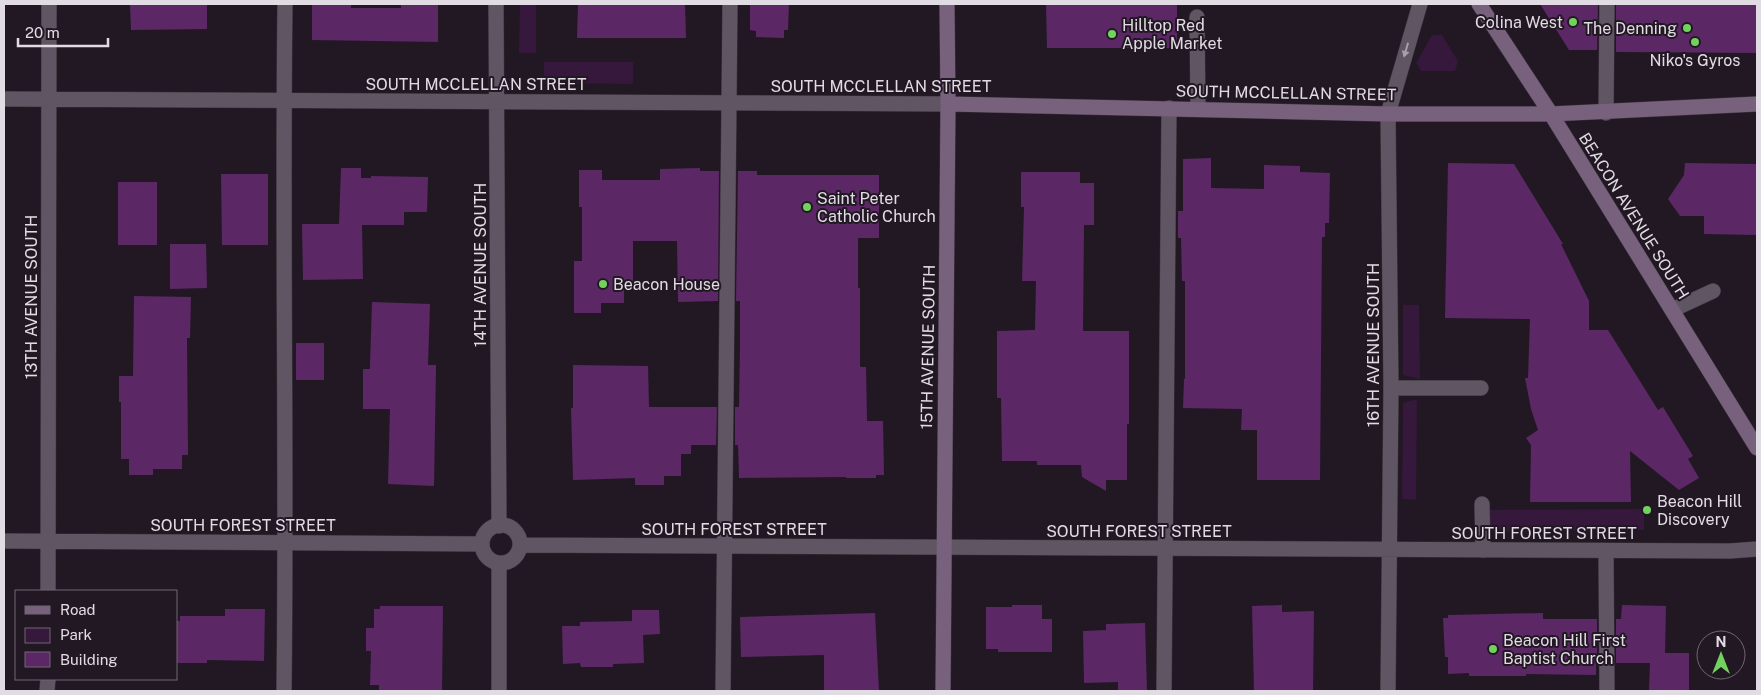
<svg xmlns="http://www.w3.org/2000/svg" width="1761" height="695" font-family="'Public Sans',sans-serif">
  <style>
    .green { fill: #35183b }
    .building { fill: #5b2865 }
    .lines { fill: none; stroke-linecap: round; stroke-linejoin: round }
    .lane-casing { stroke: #3a333c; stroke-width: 16 }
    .street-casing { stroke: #3a333c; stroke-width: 16 }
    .secondary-casing { stroke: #3a333c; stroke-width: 16 }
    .lane { stroke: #605562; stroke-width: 15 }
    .street { stroke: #605562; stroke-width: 15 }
    .secondary { stroke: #78617c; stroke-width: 15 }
    .oneway { fill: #a79fa9 }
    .poi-dot { fill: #71d35e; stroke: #221824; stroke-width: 2 }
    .labels { text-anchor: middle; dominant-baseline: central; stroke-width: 4; stroke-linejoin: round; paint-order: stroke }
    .poi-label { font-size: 16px; fill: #e1dbe3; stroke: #221824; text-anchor: start }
    .street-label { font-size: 16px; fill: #e1dbe3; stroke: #221824 }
  </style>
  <rect width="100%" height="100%" fill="#221824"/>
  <path class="green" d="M 520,4 L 536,4 L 536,52 L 534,53 L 519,53 Z
    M 1432,35 L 1442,35 L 1458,61 L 1455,71 L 1421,71 L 1416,63 Z
    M 544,62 L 633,62 L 633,82 L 632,84 L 544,83 Z
    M 1403,305 L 1419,305 L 1420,379 L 1403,375 Z
    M 1417,399 L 1416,500 L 1402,499 L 1403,403 Z
    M 1644,509 L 1644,530 L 1487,532 L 1486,510 Z"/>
  <path class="building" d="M 130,4 L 207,4 L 207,29 L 131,30 Z
    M 312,4 L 351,4 L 351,8 L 401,8 L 401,4 L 438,4 L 438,42 L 312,40 Z
    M 578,4 L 685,4 L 686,38 L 577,38 Z
    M 750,4 L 789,4 L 788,30 L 784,30 L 784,38 L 756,37 L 756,31 L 750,30 Z
    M 1046,4 L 1177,4 L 1177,48 L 1047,48 Z
    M 1540,4 L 1598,4 L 1597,50 L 1569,50 Z
    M 1616,4 L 1757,4 L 1757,53 L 1616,52 Z
    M 1211,158 L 1211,188 L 1264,189 L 1264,165 L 1300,166 L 1300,172 L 1330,173 L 1329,223 L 1325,223 L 1325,237 L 1322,237 L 1320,480 L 1257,480 L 1257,430 L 1241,430 L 1242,409 L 1183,408 L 1184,379 L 1185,379 L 1185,281 L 1182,281 L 1181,238 L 1178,238 L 1178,211 L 1183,211 L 1183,159 Z
    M 1448,163 L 1514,164 L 1563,244 L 1561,244 L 1589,301 L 1589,330 L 1608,330 L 1658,410 L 1663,407 L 1693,456 L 1688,459 L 1699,478 L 1679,490 L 1630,451 L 1631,502 L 1530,502 L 1531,445 L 1526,438 L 1538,430 L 1531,409 L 1525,378 L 1528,378 L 1530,319 L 1445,318 Z
    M 1685,163 L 1757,164 L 1757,235 L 1704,234 L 1704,216 L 1680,216 L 1668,199 L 1684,175 Z
    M 341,168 L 361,168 L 361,178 L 371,178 L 371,176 L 428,177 L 427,212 L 404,212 L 404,225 L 362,225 L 363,279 L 303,280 L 302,224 L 339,224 Z
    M 700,168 L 700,171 L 719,171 L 718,301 L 678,302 L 677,241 L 633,241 L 633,288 L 624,288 L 624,303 L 601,303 L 601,313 L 574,313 L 574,261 L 582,261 L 582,207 L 579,207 L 579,170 L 602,170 L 602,180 L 660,180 L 660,169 Z
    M 738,171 L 757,171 L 757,175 L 879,175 L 879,238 L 858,238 L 858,288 L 860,288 L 860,366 L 861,367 L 866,367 L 867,421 L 883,421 L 884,475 L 876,475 L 876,478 L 846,478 L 846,477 L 739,478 L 738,445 L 735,445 L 735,407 L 739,407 L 740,346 L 740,301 L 736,301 Z
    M 1021,172 L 1080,172 L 1080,183 L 1094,183 L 1094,225 L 1084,225 L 1083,331 L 1129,331 L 1129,424 L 1127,424 L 1127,480 L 1106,480 L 1106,491 L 1082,477 L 1081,465 L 1037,465 L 1037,461 L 1002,461 L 1001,398 L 997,398 L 997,331 L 1035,330 L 1036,281 L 1022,281 L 1024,207 L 1021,207 Z
    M 221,174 L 268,174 L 268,245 L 222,245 Z
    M 118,182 L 157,182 L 157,245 L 118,245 Z
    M 170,244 L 206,244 L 207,288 L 170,289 Z
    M 134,296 L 191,297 L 190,338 L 187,338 L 188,455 L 182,455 L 182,469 L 153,469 L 153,475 L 129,475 L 129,459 L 121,459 L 121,402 L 119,402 L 119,376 L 133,376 Z
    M 372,302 L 430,304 L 428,365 L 436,365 L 434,486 L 388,484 L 390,409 L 363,409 L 363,369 L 370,369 L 370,365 Z
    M 296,343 L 324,343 L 324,380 L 296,380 Z
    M 573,365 L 648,366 L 649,407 L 717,407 L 716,445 L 691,445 L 691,454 L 681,454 L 681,476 L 664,476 L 664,485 L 635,485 L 635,478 L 573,480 L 571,408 L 573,408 Z
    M 1012,605 L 1042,605 L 1042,619 L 1052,619 L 1052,652 L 998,652 L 998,649 L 986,649 L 986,607 L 1012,607 Z
    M 1282,605 L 1282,612 L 1314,611 L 1313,691 L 1254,691 L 1252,606 Z
    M 1622,605 L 1666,606 L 1665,653 L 1689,653 L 1689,691 L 1649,691 L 1650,663 L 1616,663 L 1616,619 L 1621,619 Z
    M 380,606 L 443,606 L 442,691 L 379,691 L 379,685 L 370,685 L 371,651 L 366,651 L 366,628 L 374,628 L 374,609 L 380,609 Z
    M 225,609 L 265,609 L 264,661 L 207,660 L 207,663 L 176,663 L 176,621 L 180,621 L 180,616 L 225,616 Z
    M 632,610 L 659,610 L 660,634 L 643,635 L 644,663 L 613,664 L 613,667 L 581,667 L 580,663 L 563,664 L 562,626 L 580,626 L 580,622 L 632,621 Z
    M 875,613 L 879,691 L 824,691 L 824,655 L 741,657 L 740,617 Z
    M 1543,613 L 1543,619 L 1597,619 L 1597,662 L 1596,662 L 1596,675 L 1526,674 L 1526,676 L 1469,676 L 1469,673 L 1448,674 L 1448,657 L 1445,657 L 1443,618 L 1448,618 L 1448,615 Z
    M 1145,623 L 1147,691 L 1118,691 L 1118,682 L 1084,683 L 1083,631 L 1106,630 L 1106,624 Z"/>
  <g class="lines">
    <defs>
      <path id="lane" d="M 1197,17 L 1198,109
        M 1606,113 L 1607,4
        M 1672,310 L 1713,291
        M 1391,388 L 1481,388
        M 1482,504 L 1483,550
        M 1606,551 L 1607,691
        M 284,691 C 287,462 282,233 285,4
        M 723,691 L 730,4
        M 1164,691 L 1169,108"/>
      <path id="street" d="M 496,4 L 499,526
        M 4,99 L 948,104
        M482 544a19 19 0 1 1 38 0a19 19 0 1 1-38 0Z
        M 4,541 L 482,544
        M 520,545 L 1730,551 L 1757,549
        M 48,591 L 49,4
        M 47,691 L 48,679
        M 499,691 L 499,563
        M 1388,691 L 1391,388 L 1388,114 L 1420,4"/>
      <path id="secondary" d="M 1479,4 L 1551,114 L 1757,448
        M 948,104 L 1388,114 L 1551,114 L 1757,104
        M 943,691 L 948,104 L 947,4"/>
    </defs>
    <use href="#lane" class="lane-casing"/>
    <use href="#street" class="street-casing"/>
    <use href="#secondary" class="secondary-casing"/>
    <use href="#lane" class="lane"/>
    <use href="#street" class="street"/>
    <use href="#secondary" class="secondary"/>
  </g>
  <defs><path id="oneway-solid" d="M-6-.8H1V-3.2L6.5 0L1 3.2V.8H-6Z" transform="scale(1.25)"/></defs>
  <use class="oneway" href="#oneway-solid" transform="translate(1406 50) rotate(106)"/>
  <g class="poi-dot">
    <circle cx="1573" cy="22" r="5"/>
    <circle cx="1687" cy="28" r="5"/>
    <circle cx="1112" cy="34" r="5"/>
    <circle cx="1695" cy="42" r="5"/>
    <circle cx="807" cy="207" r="5"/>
    <circle cx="603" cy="284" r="5"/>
    <circle cx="1647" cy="510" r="5"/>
    <circle cx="1493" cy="649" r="5"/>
  </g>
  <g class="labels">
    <g class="poi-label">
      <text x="1563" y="22" text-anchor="end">Colina West</text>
      <text x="1122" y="25">Hilltop Red<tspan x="1122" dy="18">Apple Market</tspan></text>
      <text x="1677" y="28" text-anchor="end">The Denning</text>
      <text x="1695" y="60" text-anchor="middle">Niko's Gyros</text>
      <text x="817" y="198">Saint Peter<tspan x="817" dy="18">Catholic Church</tspan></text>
      <text x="613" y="284">Beacon House</text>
      <text x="1657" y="501">Beacon Hill<tspan x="1657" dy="18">Discovery</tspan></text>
      <text x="1503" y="640">Beacon Hill First<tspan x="1503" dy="18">Baptist Church</tspan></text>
    </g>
    <g class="street-label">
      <text x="476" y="84">SOUTH MCCLELLAN STREET</text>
      <text x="881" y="86">SOUTH MCCLELLAN STREET</text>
      <text transform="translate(1286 93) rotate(1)">SOUTH MCCLELLAN STREET</text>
      <text transform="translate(1634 216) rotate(58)">BEACON AVENUE SOUTH</text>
      <text transform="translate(480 265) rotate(-90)">14TH AVENUE SOUTH</text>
      <text transform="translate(31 297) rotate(-90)">13TH AVENUE SOUTH</text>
      <text transform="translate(1373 345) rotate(-90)">16TH AVENUE SOUTH</text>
      <text transform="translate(928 347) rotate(-89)">15TH AVENUE SOUTH</text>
      <text x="243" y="525">SOUTH FOREST STREET</text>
      <text x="734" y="529">SOUTH FOREST STREET</text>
      <text x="1139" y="531">SOUTH FOREST STREET</text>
      <text x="1544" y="533">SOUTH FOREST STREET</text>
    </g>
  </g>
  <rect width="1761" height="695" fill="none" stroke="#e1dbe3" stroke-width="10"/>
  <rect x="15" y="590" width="162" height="90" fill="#221824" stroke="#6e6670"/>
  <rect x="25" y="606" width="25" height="8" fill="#78617c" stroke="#6e6670"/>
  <text x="60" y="615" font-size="15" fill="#e1dbe3">Road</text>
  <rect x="25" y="628" width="25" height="15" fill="#35183b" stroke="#6e6670"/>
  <text x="60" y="640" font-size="15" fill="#e1dbe3">Park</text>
  <rect x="25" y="652" width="25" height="15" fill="#5b2865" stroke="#6e6670"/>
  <text x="60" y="665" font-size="15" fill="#e1dbe3">Building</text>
  <g transform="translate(1721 655)"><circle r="24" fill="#221824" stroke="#6e6670"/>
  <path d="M0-4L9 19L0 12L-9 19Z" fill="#71d35e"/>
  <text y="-8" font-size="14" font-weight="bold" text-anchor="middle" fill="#e1dbe3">N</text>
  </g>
  <path d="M18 38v8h90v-8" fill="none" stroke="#e1dbe3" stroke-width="2.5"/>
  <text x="25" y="38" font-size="15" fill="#e1dbe3" stroke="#221824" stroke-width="4" paint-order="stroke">20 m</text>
</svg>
